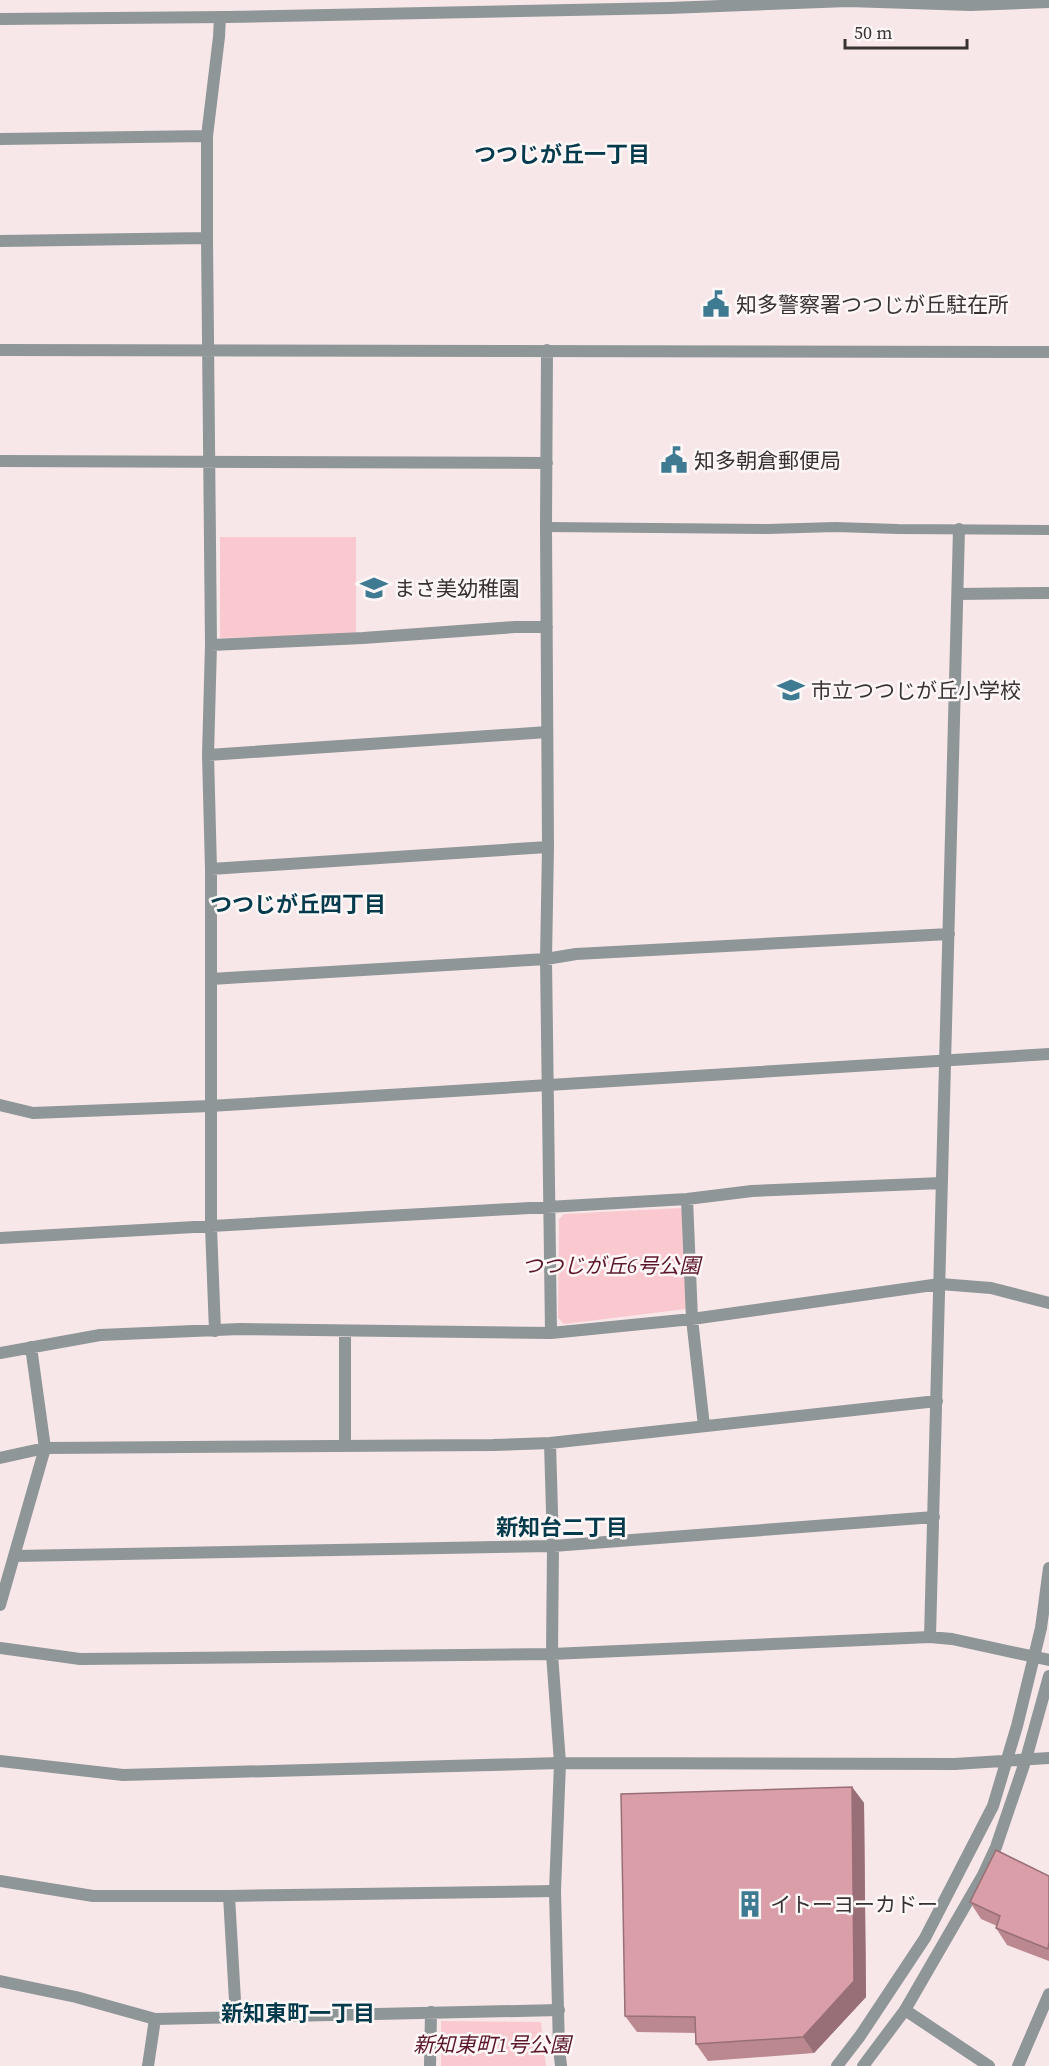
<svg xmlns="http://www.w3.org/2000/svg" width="1049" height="2066" font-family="'Source Serif 4','Noto Sans JP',serif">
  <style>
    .green { fill: #fac9d0 }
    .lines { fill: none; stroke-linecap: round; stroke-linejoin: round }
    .pedestrian { stroke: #8f9698; stroke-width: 10 }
    .minor { stroke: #8f9698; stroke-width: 12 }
    .tertiary { stroke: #8f9698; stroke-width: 12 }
    .wall { fill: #bb8890 }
    .shaded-wall { fill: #986f76 }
    .building { fill: #d99ea8; stroke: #986f76; stroke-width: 1.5 }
    .labels { text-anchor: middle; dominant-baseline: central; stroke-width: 5; stroke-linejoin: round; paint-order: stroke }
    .poi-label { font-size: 21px; fill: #393233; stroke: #fef7f8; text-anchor: start }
    .park-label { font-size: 21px; font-style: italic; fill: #5b1629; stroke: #fef7f8 }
    .neighbourhood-label { font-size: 22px; font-weight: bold; fill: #043b4c; stroke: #fef7f8 }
  </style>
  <rect width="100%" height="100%" fill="#f8e7e9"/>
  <path class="green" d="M 220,537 L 356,537 L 356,634 L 220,638 Z
    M 680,1208 L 685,1212 L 686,1309 L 564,1324 L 558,1318 L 559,1219 L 564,1214 Z
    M 441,2021 L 541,2022 L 546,2066 L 441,2066 Z"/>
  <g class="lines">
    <path class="pedestrian" d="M 546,527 L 768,529 L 835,527 L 898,529 L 1049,530"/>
    <path class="minor" d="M 0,139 L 207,136
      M 0,241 L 207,238
      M 0,350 L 1049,352
      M 547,350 L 546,527 L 548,847 L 546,959 L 551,1333
      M 0,461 L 547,463
      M 959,594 L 1049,593
      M 211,645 L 363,638 L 515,627 L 547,627
      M 208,755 L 547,732
      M 211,869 L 548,847
      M 211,979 L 546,959 L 576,954 L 949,934
      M 687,1199 L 692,1319 L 704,1426
      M 0,1238 L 687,1199 L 752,1191 L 942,1183
      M 215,1331 L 211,1227 L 211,869 L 208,755 L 211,645 L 207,238 L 207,136 L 219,37 L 220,17
      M 0,1353 L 100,1335 L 240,1329 L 551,1333 L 692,1319 L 940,1284 L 991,1288 L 1049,1303
      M 550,1443 L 553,1546 L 552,1654 L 560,1763
      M 345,1446 L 345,1331
      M 0,1458 L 45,1448 L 493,1445 L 550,1443 L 937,1401
      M 15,1556 L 553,1546 L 934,1517
      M 0,1605 L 45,1448 L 31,1347
      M 930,1637 L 959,529
      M 0,1648 L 80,1659 L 552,1654 L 930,1637 L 952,1639 L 1049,1660
      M 0,1881 L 93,1896 L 229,1896 L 555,1891
      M 229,1896 L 236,2018
      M 0,1981 L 76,1997 L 155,2019 L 559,2010
      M 905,2010 L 989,2066
      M 148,2066 L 155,2019
      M 430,2066 L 431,2012
      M 1018,2066 L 1049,1994"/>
    <path class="tertiary" d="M 0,19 L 227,17 L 669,8 L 848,1 L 971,5 L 1049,2
      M 0,1105 L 33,1113 L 210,1106 L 1049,1054
      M 0,1761 L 123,1775 L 560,1763 L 955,1764 L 1049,1758
      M 560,1763 L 555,1891 L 559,2048 L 561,2066
      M 837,2066 L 860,2036 L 925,1938 L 993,1806 L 1017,1726 L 1041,1628 L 1049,1568
      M 863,2066 L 905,2010 L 983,1875 L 996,1847 L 1026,1759 L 1049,1676"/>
  </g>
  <path class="wall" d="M 852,1787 L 864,1803 L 866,1997 L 814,2053 L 708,2061 L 696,2044 L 696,2033 L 637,2032 L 625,2016 Z
    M 1049,1876 L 1049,1961 L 1007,1945 L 996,1928 L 997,1926 L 981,1919 L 970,1902 Z"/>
  <path class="shaded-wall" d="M 852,1787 L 864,1803 L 866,1997 L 814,2053 L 803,2037 Z"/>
  <path class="building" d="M 852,1787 L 854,1981 L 803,2037 L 696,2044 L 695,2017 L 625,2016 L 621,1794 Z
    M 996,1850 L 1049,1876 L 1049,1942 L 1048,1949 L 996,1928 L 1000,1916 L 970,1902 Z"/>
  <defs>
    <symbol id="civic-bare" viewBox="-9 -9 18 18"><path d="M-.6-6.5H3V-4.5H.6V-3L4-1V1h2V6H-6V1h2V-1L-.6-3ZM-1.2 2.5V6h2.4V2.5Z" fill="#3e7a91" stroke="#fef7f8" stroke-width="2.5" paint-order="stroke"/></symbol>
    <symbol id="school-bare" viewBox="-9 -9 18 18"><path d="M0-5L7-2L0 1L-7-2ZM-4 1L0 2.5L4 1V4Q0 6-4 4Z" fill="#3e7a91" stroke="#fef7f8" stroke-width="2.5" paint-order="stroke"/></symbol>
    <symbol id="building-bare" viewBox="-9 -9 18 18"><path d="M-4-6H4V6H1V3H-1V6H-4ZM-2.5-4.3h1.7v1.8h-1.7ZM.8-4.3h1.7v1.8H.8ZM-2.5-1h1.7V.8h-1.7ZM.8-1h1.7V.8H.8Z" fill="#3e7a91" stroke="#fef7f8" stroke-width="2.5" paint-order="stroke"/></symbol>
  </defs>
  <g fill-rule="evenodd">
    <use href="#civic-bare" x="697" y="285" width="38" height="38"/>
    <use href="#civic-bare" x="655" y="441" width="38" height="38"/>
    <use href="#school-bare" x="355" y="569" width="38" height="38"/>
    <use href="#school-bare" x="772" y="671" width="38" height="38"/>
    <use href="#building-bare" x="731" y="1885" width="38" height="38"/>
  </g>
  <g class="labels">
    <g class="poi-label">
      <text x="736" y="304">知多警察署つつじが丘駐在所</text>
      <text x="694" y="460">知多朝倉郵便局</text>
      <text x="394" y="588">まさ美幼稚園</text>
      <text x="811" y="690">市立つつじが丘小学校</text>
      <text x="770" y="1904">イトーヨーカドー</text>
    </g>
    <g class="park-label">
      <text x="611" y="1265">つつじが丘6号公園</text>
      <text x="492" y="2044">新知東町1号公園</text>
    </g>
    <g class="neighbourhood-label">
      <text x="562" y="154">つつじが丘一丁目</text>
      <text x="298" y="904">つつじが丘四丁目</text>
      <text x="562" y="1527">新知台二丁目</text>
      <text x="298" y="2013">新知東町一丁目</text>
    </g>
  </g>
  <path d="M845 39v9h122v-9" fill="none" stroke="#393233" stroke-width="3"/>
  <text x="854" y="39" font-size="18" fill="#393233" stroke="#fef7f8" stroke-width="4.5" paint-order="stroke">50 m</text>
</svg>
